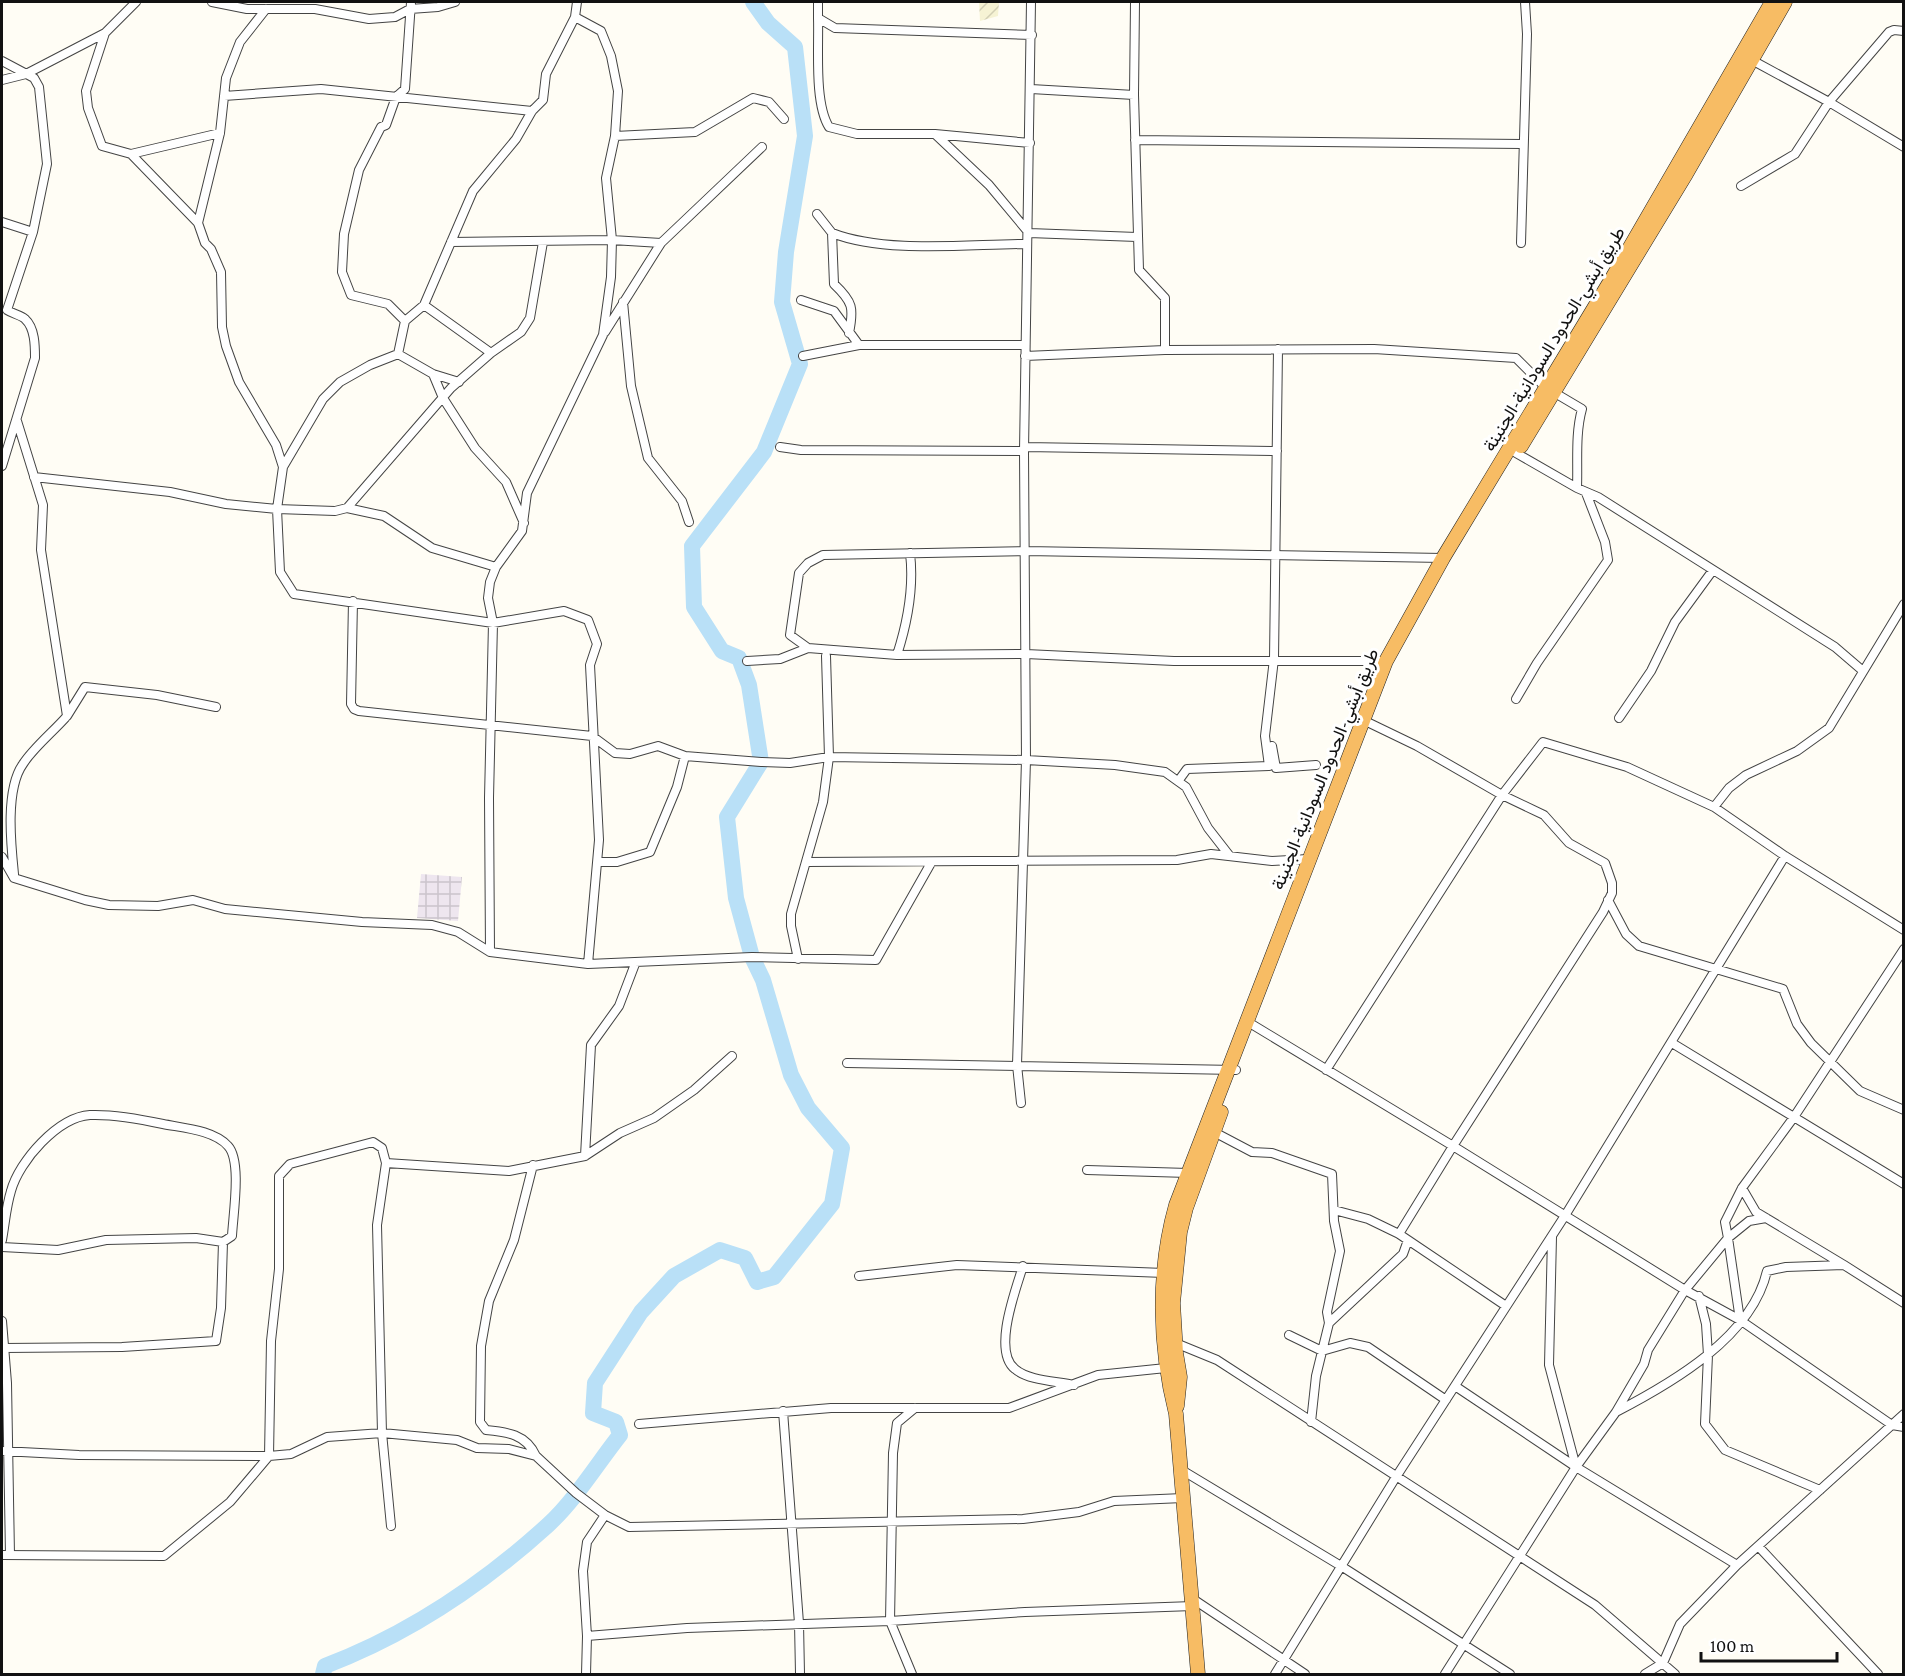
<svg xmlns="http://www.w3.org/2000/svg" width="1905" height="1676" font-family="'Crimson Pro',Vazirmatn,serif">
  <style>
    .industrial { fill: url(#industrial-grid) }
    .farmland { fill: url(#farmland-furrows) }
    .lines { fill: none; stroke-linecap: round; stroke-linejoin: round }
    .river { stroke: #b9e0f7; stroke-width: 16 }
    .minor-casing { stroke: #444; stroke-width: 10 }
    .trunk-casing { stroke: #222; stroke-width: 15 }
    .minor { stroke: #fff; stroke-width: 8 }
    .trunk { stroke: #f7bc64; stroke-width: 14 }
    .labels { text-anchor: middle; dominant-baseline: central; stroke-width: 6; stroke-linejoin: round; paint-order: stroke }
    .street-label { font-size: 18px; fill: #111; stroke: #fff }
  </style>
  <defs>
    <pattern id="industrial-grid" width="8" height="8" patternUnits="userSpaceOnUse" patternTransform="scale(1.5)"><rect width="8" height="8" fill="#eee6ef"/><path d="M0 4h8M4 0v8" fill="none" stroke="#cbc4cc"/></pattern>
    <pattern id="farmland-furrows" width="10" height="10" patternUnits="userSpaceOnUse" patternTransform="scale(1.5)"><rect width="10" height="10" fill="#f6f3d4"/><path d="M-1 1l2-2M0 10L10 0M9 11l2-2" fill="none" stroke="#d2cfb5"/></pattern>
  </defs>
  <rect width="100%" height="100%" fill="#fffdf5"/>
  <path class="industrial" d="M 421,874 L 462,877 L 458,921 L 417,918 Z"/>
  <path class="farmland" d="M 979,2 L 999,2 L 998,16 L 980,21 Z"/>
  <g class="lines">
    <path class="river" d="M 323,1674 L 325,1666 C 407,1635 483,1584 548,1525 C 576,1499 597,1464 620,1435 L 616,1422 L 593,1413 L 595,1383 L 641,1312 L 674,1276 L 720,1250 L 745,1258 L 757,1282 L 774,1277 L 832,1204 L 842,1148 L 808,1108 L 791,1075 L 763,980 L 752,957 L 736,898 L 727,817 L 761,762 L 749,685 L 739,658 L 722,651 L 694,607 L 692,546 L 764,452 L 800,364 L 782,302 L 786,252 L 805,136 L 795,47 L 768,23 L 753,2"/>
    <defs>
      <path id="minor" d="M 136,2 L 105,33 L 86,91 L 88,108 L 102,146 L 131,154 L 198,223 L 205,243 L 211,249 L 221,272 L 222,327 L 226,346 L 239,382 L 276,445 L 283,467
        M 212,2 L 247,9 L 315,9 L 369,19 L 395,17 L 410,9 L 438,7 L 455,2
        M 818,2 L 818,18 L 835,28 L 1032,35
        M 1135,2 L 1134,95 L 1139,270 L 1165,298 L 1165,350
        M 575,17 L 546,74 L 543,100 L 532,111 L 516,139 L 473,191 L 424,305 L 405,321 L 398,354 L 370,365 L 340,382 L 323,399 L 283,467 L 277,509 L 280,572 L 294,594 L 493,623 L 564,611 L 588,620 L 597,644 L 590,665 L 599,840 L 588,964
        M 818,18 C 819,48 814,103 829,127 L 857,134 L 935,134 L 989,185 L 1029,233 L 1137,237
        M 1748,58 L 1829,102 L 1904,147
        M 2,61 L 34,78 L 39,87 L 47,164 L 33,232 L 7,310 C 13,314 21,315 25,319 C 35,328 35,346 35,358 L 2,466
        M 2,80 L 26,74 L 105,33
        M 1031,89 L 1134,95
        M 224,96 L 321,89 L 532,111
        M 935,134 L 1030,143
        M 615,136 L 695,132 L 753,98 L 769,102 L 784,119
        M 1135,140 L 1522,144
        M 131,154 L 220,133
        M 1741,186 L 1795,154 L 1829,102 L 1889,32 L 1894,30 L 1904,31
        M 817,214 L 832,233 L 834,284 C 853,302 854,308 849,333
        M 2,222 L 33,232
        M 198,223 L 220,133 L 226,78 L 240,42 L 266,9
        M 832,233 C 886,254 969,244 1027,244
        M 451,242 L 612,240 L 661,243 L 762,147
        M 1521,243 L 1527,34 L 1525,2
        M 801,300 L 834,311 L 859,345
        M 623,302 L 631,386 L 648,458 L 682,501 L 689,522
        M 424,305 L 491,353
        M 405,321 L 388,304 L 351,295 L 342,272 L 344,234 L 359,170 L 381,127 L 386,125 L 396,97 L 405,89 L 411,2
        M 605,332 L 661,243
        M 398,354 L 433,374 L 459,382
        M 803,356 L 859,345 L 1025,345
        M 1025,356 L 1165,350 L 1374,349 L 1516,358 L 1545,387
        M 433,374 L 443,398 L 475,448 L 506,482 L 524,523
        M 1555,393 L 1582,409 C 1575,434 1578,462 1577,488 L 1598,497 L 1835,647 L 1863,671
        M 780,447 L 801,450 L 1024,451
        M 1025,447 L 1277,451
        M 1516,453 L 1577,488
        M 34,477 L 170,492 L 226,504 L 277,509 L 335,511 L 347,508 L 384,516 L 432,548 L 496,567
        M 347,508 L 451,388 L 491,353 L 521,332 L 530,318 L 543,242
        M 353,601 L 351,704 L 354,709 L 359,711 L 592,736 L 615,753 L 630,754 L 658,746 L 685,756 L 761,762 L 790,763 L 829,757 L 1026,760 L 1115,765 L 1165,772 L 1186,787 L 1208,828 L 1229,855
        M 897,655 C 907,624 914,586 910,553
        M 747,661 L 780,659 L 808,648
        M 1386,661 L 1174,661 L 1026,654 L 897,655 L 808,648 L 790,635 L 799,573 L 808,563 L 823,555 L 1026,551 L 1443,558
        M 1516,699 L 1537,663 L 1608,560 L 1605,542 L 1586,493
        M 67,716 L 85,687 L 157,695 L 216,707
        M 1619,718 L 1651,671 L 1675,622 L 1713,570
        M 1361,719 L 1417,746 L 1502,795 L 1544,815 L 1569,843 L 1605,863 L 1612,883 L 1612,893 L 1603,912 L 1453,1146 L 1685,1290 L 1740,1320 L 1892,1425 L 1904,1427
        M 1272,746 L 1276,768 L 1316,765
        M 1179,780 L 1187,769 L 1269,766 L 1265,736 L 1274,659 L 1278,349
        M 1714,807 L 1729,788 L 1746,775 L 1797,751 L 1829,728 L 1904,604
        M 2,857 L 14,878 L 85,900 L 109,905 L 158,906 L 193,900 L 225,909 L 362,922 L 432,925 L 458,932 L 490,952 L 588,964 L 752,957 L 876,960 L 931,863
        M 598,862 L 617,862 L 650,852 L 677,787 L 685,756
        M 806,862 L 1177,860 L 1211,854 L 1272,861 L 1308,859
        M 14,874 C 11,845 5,789 23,764 C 33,748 54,731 67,716 L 41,550 L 43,505 L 17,421
        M 1608,900 L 1626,934 L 1639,946 L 1783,989 L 1797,1024 L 1811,1043 L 1860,1091 L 1904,1110
        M 490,952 L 489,798 L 493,623 L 488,598 L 490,582 L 496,567 L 522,531 L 527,493 L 603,335 L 611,277 L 612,240 L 606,178 L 615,136 L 618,91 L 611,56 L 601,31 L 575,17 L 577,2
        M 798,959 L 791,926 L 791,914 L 823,802 L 829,757 L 826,656
        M 1253,1025 L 1453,1146 L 1399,1234
        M 1672,1043 L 1904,1184
        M 847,1063 L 1236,1070
        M 1326,1070 L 1502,795 L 1543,742 L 1627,767 L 1714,807 L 1785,856 L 1904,930
        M 1021,1103 L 1017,1065 L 1026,760 L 1024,451 L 1031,2
        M 1214,1132 L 1252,1152 L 1272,1153 L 1332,1174 L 1334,1221 L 1340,1251 L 1327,1312 L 1329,1323 L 1316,1376 L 1311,1422
        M 585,1156 L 591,1045 L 619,1006 L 635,964
        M 533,1165 L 514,1240 L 489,1301 L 481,1346 L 480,1422 L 486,1430 C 507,1432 526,1434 536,1456
        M 1087,1170 L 1188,1173
        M 1742,1188 L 1756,1212 L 1844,1265
        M 1334,1210 L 1368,1219 L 1399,1234 L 1506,1306
        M 1552,1237 L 1549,1365 L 1576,1467
        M 2,1240 C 5,1224 6,1207 11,1191 C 19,1161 58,1117 90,1115 C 114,1114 140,1119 163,1124 C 183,1128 214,1130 228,1146 C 242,1161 233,1215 232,1236 L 223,1242 L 196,1238 L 106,1240 L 58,1250 L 2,1247
        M 1023,1266 C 1016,1289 992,1351 1015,1369 C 1029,1381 1057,1381 1074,1385
        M 859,1276 L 957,1265 L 1164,1273
        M 1699,1296 L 1706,1324 L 1708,1355 L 1705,1424 L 1725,1450 L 1820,1490
        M 1740,1320 L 1728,1238 L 1749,1221 L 1766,1218
        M 2,1321 L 7,1383 L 10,1555
        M 1329,1323 L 1403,1254 L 1408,1240
        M 1289,1335 L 1322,1351 L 1350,1343 L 1368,1347 L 1446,1400
        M 1173,1342 L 1217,1360 L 1595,1605 L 1675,1674
        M 4,1348 L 122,1347 L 216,1341 L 221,1308 L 223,1242
        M 1455,1386 L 1576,1467 L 1737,1565
        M 783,1411 L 799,1623 L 800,1674
        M 1616,1412 C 1672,1383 1752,1337 1767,1271 L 1786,1267 L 1844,1265 L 1904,1303
        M 639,1424 L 831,1408 L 1009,1408 L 1098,1375 L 1166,1368
        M 2,1451 L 79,1455 L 269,1456 L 271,1341 L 279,1269 L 279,1176 L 290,1164 L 373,1142 L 382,1148 L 386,1163
        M 1180,1469 L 1341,1566 L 1510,1674
        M 391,1526 L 382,1433 L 377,1225 L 386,1163 L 509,1171 L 585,1156 L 620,1133 L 654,1118 L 694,1090 L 732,1056
        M 1758,1546 L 1878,1674
        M 2,1555 L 164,1556 L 230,1502 L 269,1456 L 291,1454 L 327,1437 L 382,1433 L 457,1440 L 477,1448 L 509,1449 L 536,1456 L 576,1493 L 605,1515 L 629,1527 L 1023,1519 L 1079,1512 L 1114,1501 L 1183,1498
        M 1193,1599 L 1305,1674
        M 587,1636 L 583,1571 L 587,1542 L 605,1515
        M 586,1674 L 587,1636 L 687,1628 L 890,1621 L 1025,1612 L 1193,1606
        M 912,1674 L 890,1621 L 893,1453 L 897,1423 L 915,1408
        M 1275,1674 L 1396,1477 L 1566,1214 L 1785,856
        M 1445,1674 L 1576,1467 L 1616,1412 L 1644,1364 L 1648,1350 L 1685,1290 L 1728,1238 L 1725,1222 L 1742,1188 L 1794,1117 L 1904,949
        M 1645,1674 L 1663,1663 L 1680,1624 L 1737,1565 L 1904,1414"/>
      <path id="trunk" d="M 1521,446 L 1686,174 L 1785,2
        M 1177,1406 L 1180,1377 L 1176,1353 L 1173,1303 L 1180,1232 L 1186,1208 L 1221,1112
        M 1198,1674 L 1176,1414 C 1159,1346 1157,1272 1176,1205 L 1386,661 L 1443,558 L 1611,280 L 1772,2"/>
    </defs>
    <use href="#minor" class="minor-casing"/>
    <use href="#trunk" class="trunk-casing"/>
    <use href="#minor" class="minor"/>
    <use href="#trunk" class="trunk"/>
  </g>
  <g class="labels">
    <g class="street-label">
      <text transform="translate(1554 339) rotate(-59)">طريق أبشي-الحدود السودانية-الجنينة</text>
      <text transform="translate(1325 769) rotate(-68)">طريق أبشي-الحدود السودانية-الجنينة</text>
    </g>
  </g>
  <rect width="1905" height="1676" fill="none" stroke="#111111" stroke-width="6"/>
  <path d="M1701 1652v9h136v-9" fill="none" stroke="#111111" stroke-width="3"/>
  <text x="1710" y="1652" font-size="18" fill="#111111" stroke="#ffffff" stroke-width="4.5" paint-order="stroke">100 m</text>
</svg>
